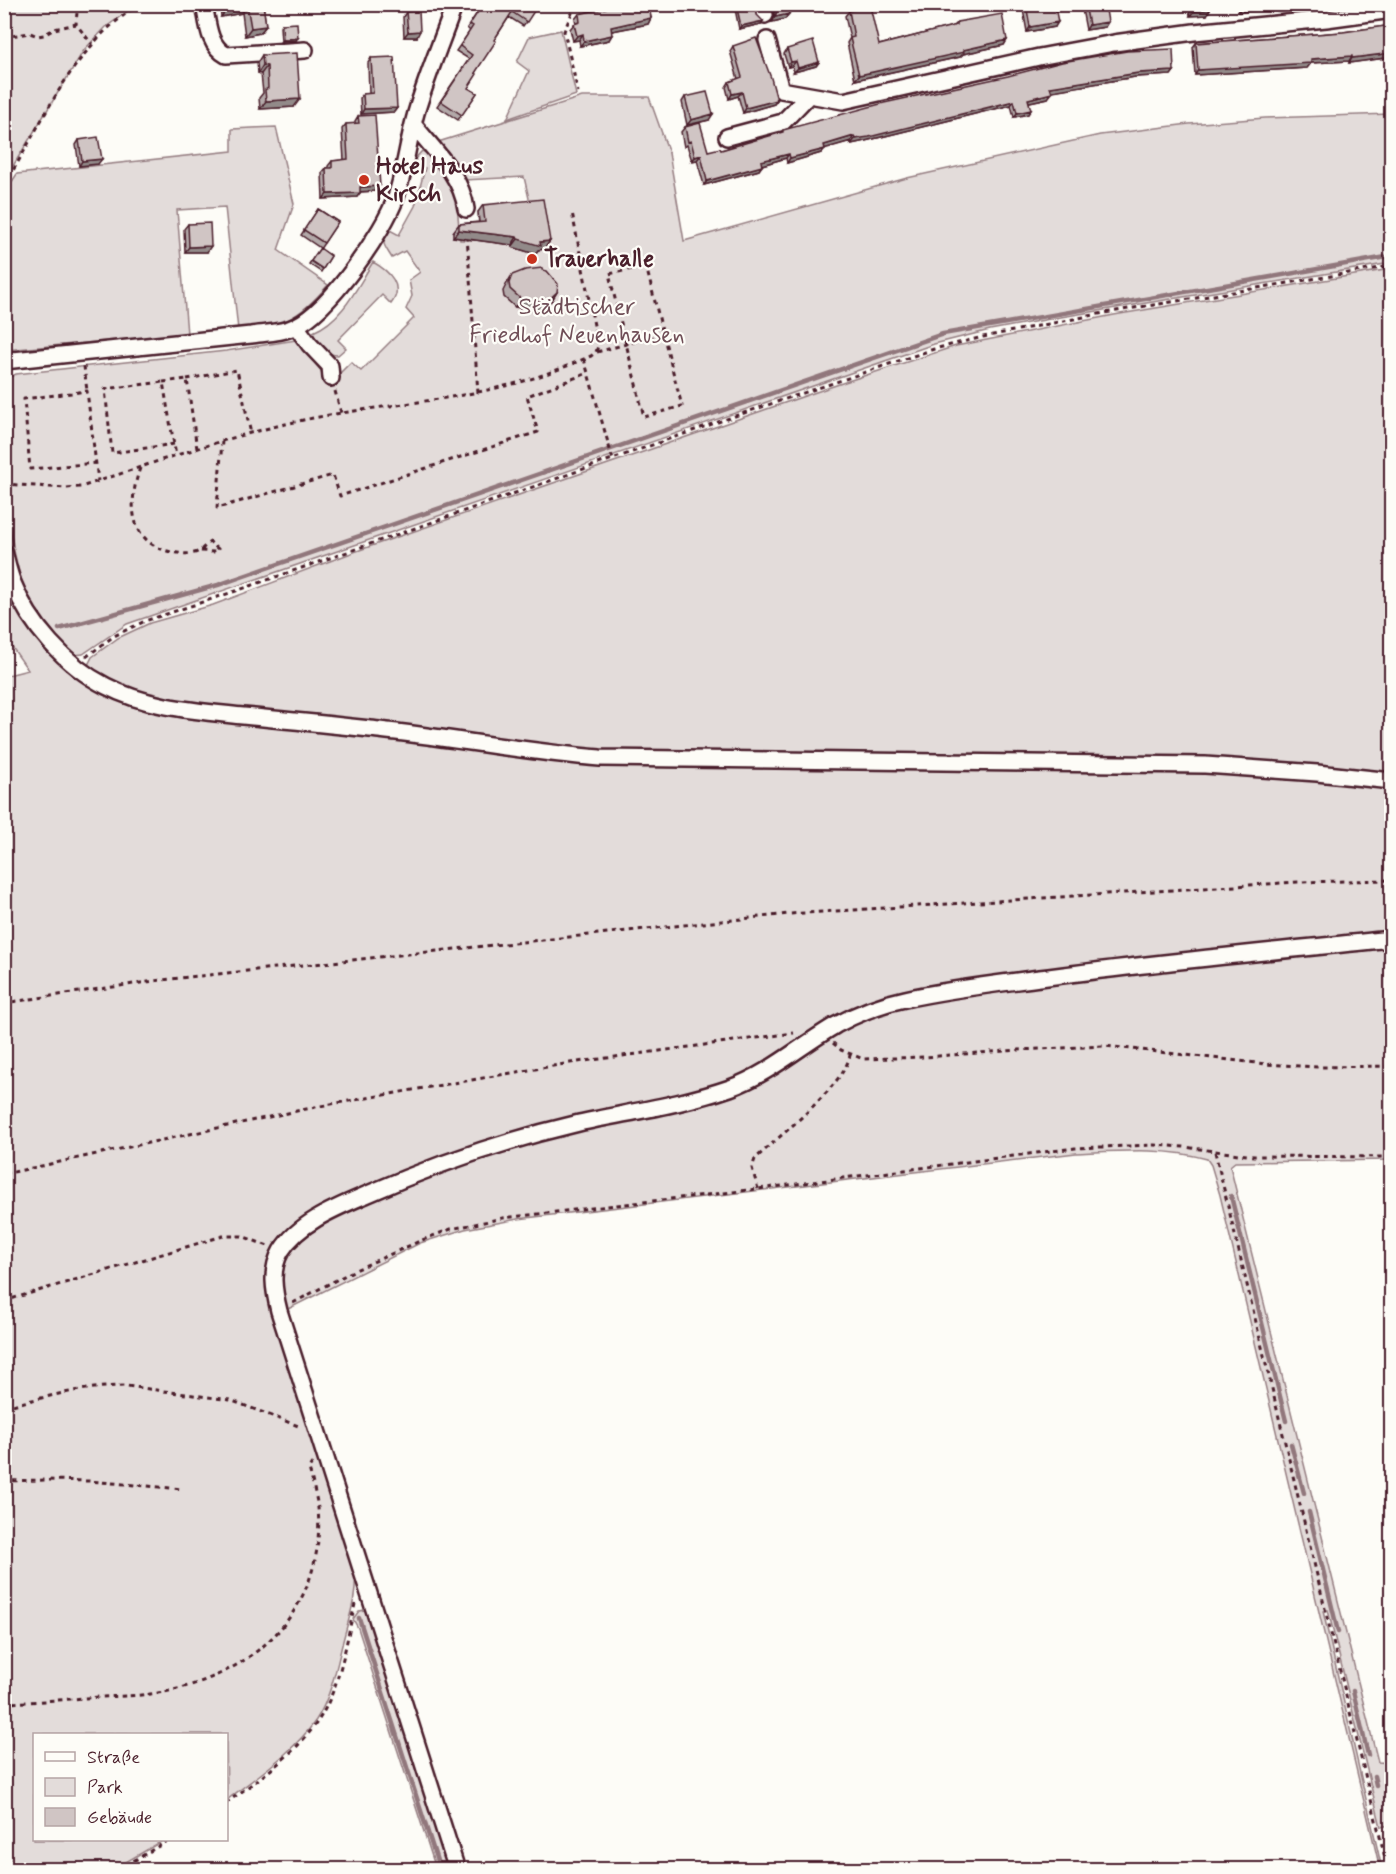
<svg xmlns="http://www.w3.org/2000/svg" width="1396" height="1874" font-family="Mynerve,sans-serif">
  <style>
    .green { fill: #e3dcda; stroke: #967e82; stroke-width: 1.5 }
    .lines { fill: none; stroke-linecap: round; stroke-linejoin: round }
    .stream { stroke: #91777b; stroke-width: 4.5 }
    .minor-casing { stroke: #4a1f2b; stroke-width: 20 }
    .path { stroke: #4a1f2b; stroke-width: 3; stroke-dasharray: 4.5 4.5; stroke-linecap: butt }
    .minor { stroke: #fdfcf7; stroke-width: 15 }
    .wall { fill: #b3a9a9; stroke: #4a1f2b; stroke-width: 1.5 }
    .shaded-wall { fill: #928a89; stroke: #4a1f2b; stroke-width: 1.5 }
    .building { fill: #d0c5c4; stroke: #4a1f2b; stroke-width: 1.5 }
    .poi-dot { fill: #c8321e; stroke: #fdfcf7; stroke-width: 2 }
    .labels { text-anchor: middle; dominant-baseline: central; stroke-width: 4.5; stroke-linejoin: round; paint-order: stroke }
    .poi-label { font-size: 24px; font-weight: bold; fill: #4a1f2b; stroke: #fdfcf7; text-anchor: start }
    .park-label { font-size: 24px; fill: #704e57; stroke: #fdfcf7 }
  </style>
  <rect width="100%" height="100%" fill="#fdfcf7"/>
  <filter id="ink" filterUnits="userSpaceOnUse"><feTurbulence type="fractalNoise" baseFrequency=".0167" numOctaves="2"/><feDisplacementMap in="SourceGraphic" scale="12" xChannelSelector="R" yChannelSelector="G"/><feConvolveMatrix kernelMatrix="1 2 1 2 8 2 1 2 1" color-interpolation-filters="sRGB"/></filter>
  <g filter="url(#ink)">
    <path class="green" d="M 5,4 L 136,5 L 106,27 L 84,50 L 5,179 Z
      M 561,30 L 576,95 L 507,119 L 529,71 L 517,62 L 529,37 Z
      M 582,97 L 649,97 L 669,153 L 684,241 L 907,178 L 1100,135 L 1189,124 L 1265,118 L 1391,114 L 1391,263 L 1061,317 L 990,330 L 934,344 L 127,624 L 83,654 L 74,655 L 69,652 C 61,644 51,636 43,626 C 0,562 5,457 4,380 L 16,374 L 226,351 L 296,340 L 322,372 L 325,379 L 337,376 L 351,362 L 361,371 L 414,318 L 406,309 L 412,296 L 409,280 L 420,272 L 405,251 L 392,258 C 384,245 380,243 388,229 L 399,235 L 415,206 L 425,168 L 411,163 L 422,151 C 429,154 432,157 437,163 C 459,188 457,208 460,240 L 476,240 L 479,229 L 478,212 L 531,207 L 524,177 L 464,180 L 435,143 Z
      M 276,127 L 294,204 L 278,250 L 328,285 C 297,321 284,325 238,330 L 225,207 L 177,210 L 187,334 L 5,350 L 5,192 L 17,174 L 232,151 L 232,129 Z
      M 373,262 C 389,271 405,286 391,304 L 382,295 L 338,340 L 346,348 L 338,355 C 324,355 317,344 313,332 C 343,320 357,287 373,262 Z
      M 1391,269 L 1391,776 L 967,756 L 798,753 L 616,754 L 211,707 L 129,692 L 87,667 L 92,657 L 118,638 L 150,623 L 213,605 L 354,552 L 845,382 L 956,346 L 1114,315 Z
      M 4,575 L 27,620 L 116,695 L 509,751 L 1238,770 L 1391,785 L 1391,933 L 912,992 L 740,1078 L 713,1089 L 570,1120 L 343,1200 L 271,1259 C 265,1276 266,1290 270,1308 L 355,1573 C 357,1595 350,1615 344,1637 C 337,1664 332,1695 316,1720 C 294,1752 257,1776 227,1800 L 226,1734 L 34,1734 L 34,1840 L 164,1840 L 114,1869 L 5,1869 L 4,676 L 28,670 L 5,637 Z
      M 1391,944 L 1391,1160 L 1235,1162 L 1230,1166 L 1378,1762 L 1391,1763 L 1391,1827 L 1389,1825 L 1381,1827 L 1328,1610 L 1323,1611 L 1382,1869 L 1380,1869 L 1220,1195 L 1211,1165 L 1207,1159 C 1165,1147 1120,1151 1076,1153 L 518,1219 L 465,1229 L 420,1243 L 282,1312 L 281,1270 L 288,1252 L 309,1231 L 334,1216 L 398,1187 L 519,1145 L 682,1106 L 881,1010 L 994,989 Z
      M 365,1610 L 370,1620 L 449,1866 L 436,1869 L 358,1628 L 353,1619 L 359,1611 Z"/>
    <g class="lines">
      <path class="stream" d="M 59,629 L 218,585 L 943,334 L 1392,256
        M 1231,1196 L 1286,1421
        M 1291,1444 L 1304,1493
        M 1309,1512 L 1338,1632
        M 359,1618 L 439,1867
        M 1353,1691 L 1368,1755
        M 1374,1776 L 1376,1785"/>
      <defs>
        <path id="minor" d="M 204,4 C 208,23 208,45 226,55 L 305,50
          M 763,4 L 765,15
          M 767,40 L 781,90 L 843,101 L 1039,57 L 1114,43 L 1194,32 L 1326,19 L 1392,10
          M 413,124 C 433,149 462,176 466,209
          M 727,137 L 783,122 L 809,95
          M 296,326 L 309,344 L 330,366 L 331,378
          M 4,361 L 251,335 C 265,333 283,333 296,326 C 329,310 384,232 396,197 C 405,170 408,141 416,113 C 427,76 442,40 455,4
          M 4,552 C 7,563 9,573 13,583 C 29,624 66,666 106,686 C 148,708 197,711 243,716 C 288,720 333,725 379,730 C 452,738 526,752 600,758 L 1205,765 L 1317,773 L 1392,781
          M 457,1870 L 279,1311 C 274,1291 270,1270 281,1251 C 299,1222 338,1207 368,1194 C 436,1164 506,1140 579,1123 C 629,1112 681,1105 730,1088 C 769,1074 800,1046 836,1025 C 858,1013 881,1004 905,999 C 950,989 995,984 1040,978 C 1157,962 1274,951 1392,939"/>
      </defs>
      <use href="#minor" class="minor-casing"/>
      <path class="path" d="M 75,4 L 77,12 L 76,24
        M 576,4 L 564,31 L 578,92
        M 4,37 L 30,33 L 38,36 L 44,35 L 54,29 L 76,24 L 92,44
        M 4,185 C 34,138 56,85 93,44 C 106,28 122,17 138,4
        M 467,236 L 478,393
        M 597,352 L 663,334 L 646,266 L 609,274 L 644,417 L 682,406 L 663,334
        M 584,359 L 613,460
        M 84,366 L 87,391
        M 187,379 L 237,370 L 251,434
        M 163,382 L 187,379 L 197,449
        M 335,391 L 341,413
        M 222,441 L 217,508 L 333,475 L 340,496 L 538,432 L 527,396 L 588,373
        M 174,444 L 112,453 L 105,389 L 163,382 L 176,456
        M 96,463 L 30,469 L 24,399 L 87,391 L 98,481
        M 140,468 C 128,503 128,542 171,552 C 179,553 192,556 199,551 C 203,549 205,545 210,542 L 218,549 L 215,552 L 200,551
        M 4,484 L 65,488 L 81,487 C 156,462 231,435 308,419 C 373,406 441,402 505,386 C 535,379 563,368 591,356 L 596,352 L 598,346 L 572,212
        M 86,657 L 114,636 L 145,621 L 233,592 L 735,416 L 934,349 L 983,337 L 1104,313 L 1392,266
        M 4,1003 L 161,980 L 789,914 L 1298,882 L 1392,880
        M 833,1043 L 841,1050 L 863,1059 L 925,1057 L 1018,1050 L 1105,1046 L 1265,1064 L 1319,1067 L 1392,1066
        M 1215,1152 L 1388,1870
        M 4,1174 L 320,1106 L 570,1063 L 794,1033
        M 758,1189 L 752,1168 L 755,1159 C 779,1136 844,1086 850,1055
        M 4,1301 L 223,1236 L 242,1236 L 268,1246
        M 293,1303 L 353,1271 L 422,1240 L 451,1229 L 503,1218 L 758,1189 L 1075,1148 L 1154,1145 L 1184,1147 L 1254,1156 L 1392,1157
        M 4,1407 C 45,1397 85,1386 127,1386 L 230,1400 L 301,1427
        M 4,1481 L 47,1480 L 89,1481 L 182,1489
        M 4,1703 C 36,1702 68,1699 100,1697 C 124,1696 149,1696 173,1690 C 262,1669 326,1604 318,1508 C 316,1495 312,1481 309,1468 L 312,1463
        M 226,1803 C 262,1777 306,1747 326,1707 C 342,1675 347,1638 355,1604
        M 118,1870 L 169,1840"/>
      <use href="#minor" class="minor"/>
    </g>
    <path class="wall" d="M 220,4 L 263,4 L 266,26 L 260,33 L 245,36 L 242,13 L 221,17 Z
      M 483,4 L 536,8 L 523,26 L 509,17 L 494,40 L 475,73 L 468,88 L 477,93 L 458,120 L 437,106 L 469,59 L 456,51 L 470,31 L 467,28 Z
      M 601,4 L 667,4 L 649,9 L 651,18 L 648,24 L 611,31 L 609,40 L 580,46 L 579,40 L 573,41 L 570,29 L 574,24 L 576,23 L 575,19 L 579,14 L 602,9 Z
      M 734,4 L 756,4 L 757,15 L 761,24 L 739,29 Z
      M 773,4 L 787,4 L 785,19 L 772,22 L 775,14 Z
      M 1022,4 L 1065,4 L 1062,10 L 1056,11 L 1055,27 L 1027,32 Z
      M 1081,4 L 1105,4 L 1105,27 L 1086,30 Z
      M 1189,4 L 1210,4 L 1210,9 L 1207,15 L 1190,16 Z
      M 1237,4 L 1261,4 L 1258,10 L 1238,12 Z
      M 849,11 L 879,45 L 953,26 L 957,22 L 1007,40 L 1004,45 L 963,54 L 960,57 L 855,80 L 847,43 L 850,38 L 845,16 Z
      M 406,12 L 417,37 L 404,37 L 403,17 Z
      M 282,24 L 296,40 L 281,41 L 280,27 Z
      M 1392,25 L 1392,57 L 1349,63 L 1349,61 L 1311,63 L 1307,68 L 1195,75 L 1193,47 L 1196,43 L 1343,32 Z
      M 733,46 L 777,100 L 774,104 L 743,113 L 738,96 L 729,99 L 726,87 L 729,82 L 738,79 L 730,51 Z
      M 787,49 L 819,62 L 816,66 L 794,72 L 792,66 L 788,67 L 784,54 Z
      M 262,55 L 294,107 L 260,109 L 259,98 L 263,93 L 261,74 L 258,73 L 257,63 Z
      M 371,58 L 397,108 L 394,112 L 361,114 L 360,98 L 363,94 L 369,94 L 368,63 Z
      M 1174,71 L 1171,75 L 1135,77 L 1051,91 L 1048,98 L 1029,102 L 1028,114 L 1014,117 L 1011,105 L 865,141 L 851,144 L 851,141 L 825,148 L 821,153 L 787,163 L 786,158 L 762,165 L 759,170 L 704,185 L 697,160 L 692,161 L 687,145 L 684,147 L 681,132 L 685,127 L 708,151 L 721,150 L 781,133 L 783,130 Z
      M 685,97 L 709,120 L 687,125 L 682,102 Z
      M 358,116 L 376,191 L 360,192 L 357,197 L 323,199 L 322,173 L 326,168 L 328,168 L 328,166 L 332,161 L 344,160 L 342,129 L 346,124 L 355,124 L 355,121 Z
      M 79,140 L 98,164 L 79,166 L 76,145 Z
      M 483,205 L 550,241 L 544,249 L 538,250 L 535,254 L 512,247 L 512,245 L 453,237 L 453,232 L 459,224 L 479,222 L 478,212 Z
      M 318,209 L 338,222 L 320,249 L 331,256 L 321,272 L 309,264 L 320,248 L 301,235 Z
      M 188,224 L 207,252 L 185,252 L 184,229 Z
      M 542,270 L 557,292 L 552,300 L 539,311 L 515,307 L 504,297 L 503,291 L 507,283 L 512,275 Z"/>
    <path class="shaded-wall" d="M 649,4 L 667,4 L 645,10 Z
      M 1309,4 L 1328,4 L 1327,6 L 1307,8 Z
      M 247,5 L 242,13 L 221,17 L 227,9 Z
      M 1065,6 L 1062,10 L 1052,12 L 1055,7 Z
      M 1261,6 L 1258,10 L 1238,12 L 1241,8 Z
      M 1210,9 L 1207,15 L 1190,16 L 1194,11 Z
      M 789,14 L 785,19 L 772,22 L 775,17 Z
      M 651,18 L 648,24 L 607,32 L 611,27 Z
      M 763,21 L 761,24 L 739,29 L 741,26 Z
      M 1058,22 L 1055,27 L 1027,32 L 1030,27 Z
      M 1108,22 L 1105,27 L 1086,30 L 1089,25 Z
      M 266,26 L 260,33 L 245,36 L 251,28 Z
      M 420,31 L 417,37 L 404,37 L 408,32 Z
      M 583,34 L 579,40 L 573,41 L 577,36 Z
      M 612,35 L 609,40 L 580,46 L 584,41 Z
      M 298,38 L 296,40 L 281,41 L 283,39 Z
      M 1007,40 L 1004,45 L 963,54 L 960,57 L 855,80 L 859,75 L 963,50 Z
      M 1392,53 L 1392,57 L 1349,63 L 1352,58 Z
      M 1352,56 L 1349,61 L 1311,63 L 1307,68 L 1195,75 L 1198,70 L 1311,59 Z
      M 796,61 L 792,66 L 788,67 L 791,62 Z
      M 819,62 L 816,66 L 794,72 L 798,68 Z
      M 263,65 L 267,66 L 261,74 L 258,73 Z
      M 1174,71 L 1171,75 L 1135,77 L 1047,92 L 1050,87 L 1138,73 Z
      M 742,92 L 738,96 L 729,99 L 732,94 Z
      M 1052,93 L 1048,98 L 1025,103 L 1028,99 Z
      M 300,99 L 294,107 L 260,109 L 266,101 Z
      M 777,100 L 774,104 L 743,113 L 746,108 Z
      M 1014,101 L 1011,105 L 865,141 L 851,144 L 855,139 Z
      M 397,108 L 394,112 L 361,114 L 364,109 Z
      M 1031,110 L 1028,114 L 1014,117 L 1017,113 Z
      M 713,114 L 709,120 L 687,125 L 691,120 Z
      M 854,136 L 851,141 L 820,150 L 824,145 Z
      M 825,149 L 821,153 L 787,163 L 790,158 Z
      M 789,154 L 786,158 L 758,166 L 761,161 Z
      M 701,155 L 697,160 L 692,161 L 695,157 Z
      M 102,159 L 98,164 L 79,166 L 82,161 Z
      M 762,166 L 759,170 L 704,185 L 707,181 Z
      M 380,186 L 376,191 L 356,192 L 360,187 Z
      M 360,193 L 357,197 L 323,199 L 327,194 Z
      M 459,230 L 517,237 L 512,245 L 453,237 Z
      M 518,239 L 540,242 L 550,241 L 544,249 L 538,250 L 535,254 L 512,247 Z
      M 211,246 L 207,252 L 185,252 L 189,247 Z
      M 557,292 L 552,300 L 539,311 L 515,307 L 521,299 Z"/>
    <path class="building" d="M 226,4 L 263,4 L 266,26 L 251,28 L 247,5 L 227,9 Z
      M 483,4 L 531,4 L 536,8 L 527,22 L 512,12 L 494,40 L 496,41 L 475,73 L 477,74 L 468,88 L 477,93 L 462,115 L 441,101 L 472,55 L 460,46 L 473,26 L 470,24 Z
      M 605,4 L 649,4 L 651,18 L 611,27 L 612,35 L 584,41 L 583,34 L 577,36 L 574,24 L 580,22 L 579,14 L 606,8 Z
      M 736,4 L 756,4 L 757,15 L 763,21 L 741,26 Z
      M 777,4 L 787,4 L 789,14 L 775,17 L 778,9 Z
      M 1026,4 L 1065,4 L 1065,6 L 1055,7 L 1058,22 L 1030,27 Z
      M 1085,4 L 1105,4 L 1108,22 L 1089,25 Z
      M 1193,4 L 1210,4 L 1210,9 L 1194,11 Z
      M 1241,4 L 1261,4 L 1261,6 L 1241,8 Z
      M 870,6 L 879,45 L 957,25 L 957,22 L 1002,14 L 1007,40 L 963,50 L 964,52 L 859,75 L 850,38 L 854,37 L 849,11 Z
      M 419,11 L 420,31 L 408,32 L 406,12 Z
      M 297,23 L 298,38 L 283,39 L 282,24 Z
      M 1392,25 L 1392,53 L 1352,58 L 1352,56 L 1311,59 L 1311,63 L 1198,70 L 1196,43 L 1343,32 Z
      M 756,38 L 771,78 L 777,100 L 746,108 L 742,92 L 732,94 L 729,82 L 742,77 L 733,46 Z
      M 813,41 L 819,62 L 798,68 L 796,61 L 791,62 L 787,49 Z
      M 1173,49 L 1174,71 L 1138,73 L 1050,87 L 1052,93 L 1028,99 L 1031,110 L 1017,113 L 1014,101 L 869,137 L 855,139 L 854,136 L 824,145 L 825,149 L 790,158 L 789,154 L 761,161 L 762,166 L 707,181 L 701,155 L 695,157 L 691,141 L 688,142 L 685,127 L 700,123 L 708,151 L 720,148 L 721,150 L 783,132 L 783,130 L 884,103 L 1008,76 L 1062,62 L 1127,51 Z
      M 297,53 L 300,99 L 266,101 L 265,90 L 268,88 L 267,66 L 263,65 L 262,55 Z
      M 394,57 L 397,108 L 364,109 L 363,94 L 373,93 L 371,58 Z
      M 707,92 L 713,114 L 691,120 L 685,97 Z
      M 375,115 L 380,186 L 360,187 L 360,193 L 327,194 L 326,168 L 332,168 L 332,161 L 348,159 L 346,124 L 359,123 L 358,116 Z
      M 98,137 L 102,159 L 82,161 L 79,140 Z
      M 543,199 L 550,241 L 540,242 L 541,246 L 518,239 L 517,237 L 459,230 L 459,224 L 485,222 L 483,205 Z
      M 318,209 L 338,222 L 324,243 L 304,230 Z
      M 210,223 L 211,246 L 189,247 L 188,224 Z
      M 320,248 L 331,256 L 323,269 L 311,261 Z
      M 542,268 L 542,270 L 547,271 L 558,284 L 557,292 L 545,303 L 521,299 L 510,289 L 509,283 L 512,275 L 525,270 Z"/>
  </g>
  <g class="poi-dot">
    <circle cx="364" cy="180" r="6"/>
    <circle cx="532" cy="259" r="6"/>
  </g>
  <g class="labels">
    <g class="poi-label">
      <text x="376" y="166">Hotel Haus<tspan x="376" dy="28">Kirsch</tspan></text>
      <text x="544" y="259">Trauerhalle</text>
    </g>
    <g class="park-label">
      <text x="577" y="307">Städtischer<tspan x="577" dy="28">Friedhof Neuenhausen</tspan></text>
    </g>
  </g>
  <rect width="1396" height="1874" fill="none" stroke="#fdfcf7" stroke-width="24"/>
  <rect x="12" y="12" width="1372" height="1850" fill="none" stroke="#4a1f2b" stroke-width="2" filter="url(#ink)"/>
  <rect x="33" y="1733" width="195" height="108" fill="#fdfcf7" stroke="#b5a4a5" stroke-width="1.5"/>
  <rect x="45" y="1752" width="30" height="9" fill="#fdfcf7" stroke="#b5a4a5" stroke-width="1.5"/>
  <text x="87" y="1763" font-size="18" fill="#4a1f2b">Straße</text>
  <rect x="45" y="1778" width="30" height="18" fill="#e3dcda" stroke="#b5a4a5" stroke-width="1.5"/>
  <text x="87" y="1793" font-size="18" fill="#4a1f2b">Park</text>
  <rect x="45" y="1808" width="30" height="18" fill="#d0c5c4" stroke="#b5a4a5" stroke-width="1.5"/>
  <text x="87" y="1823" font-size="18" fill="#4a1f2b">Gebäude</text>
</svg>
